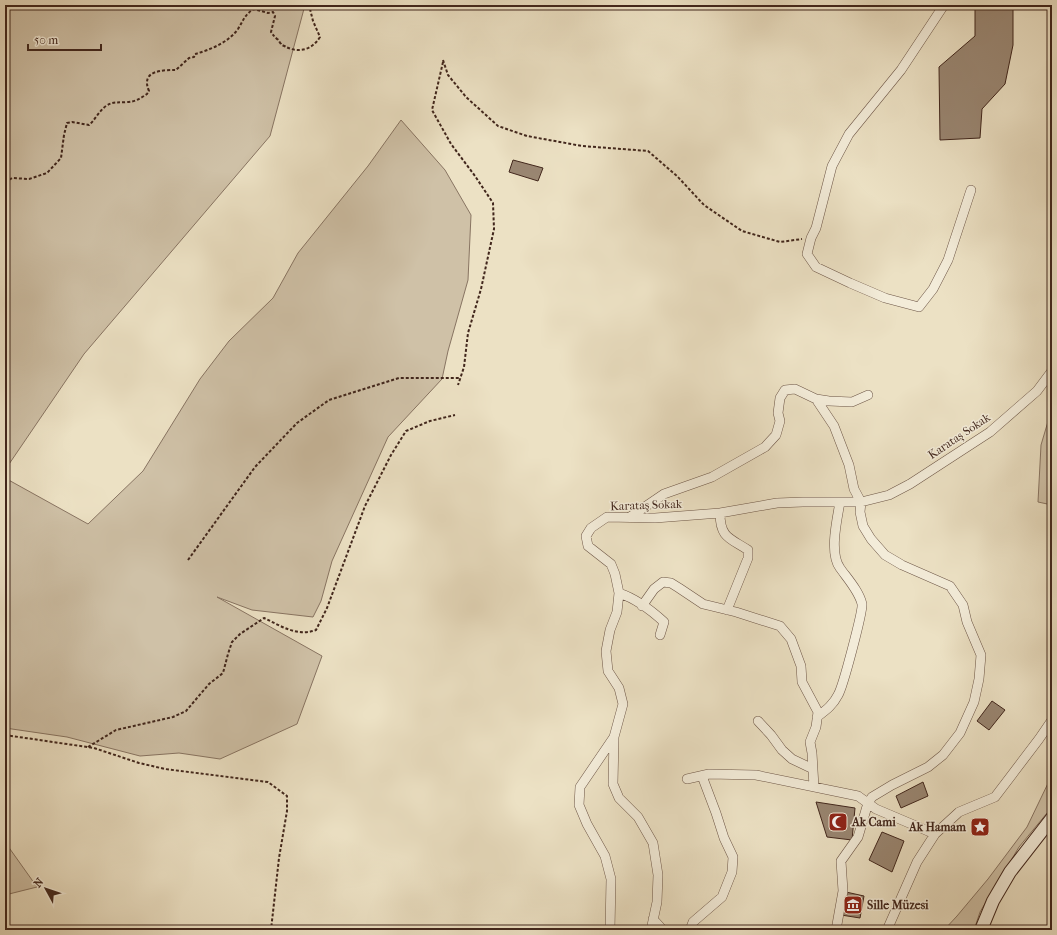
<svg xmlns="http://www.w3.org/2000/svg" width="1057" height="935" font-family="'IM FELL French Canon',serif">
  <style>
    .green { fill: #cfc1a7; stroke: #887462 }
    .building { fill: #9a8773; stroke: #41261c }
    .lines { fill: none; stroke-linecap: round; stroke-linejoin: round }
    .street-casing { stroke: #6c5546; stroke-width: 10 }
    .secondary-casing { stroke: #41261c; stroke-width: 14 }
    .path { stroke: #41261c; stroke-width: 2; stroke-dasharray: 3 2; stroke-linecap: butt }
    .street { stroke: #f3ecd9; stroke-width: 9 }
    .secondary { stroke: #f3ecd9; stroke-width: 12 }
    .labels { text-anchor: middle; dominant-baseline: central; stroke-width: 3; stroke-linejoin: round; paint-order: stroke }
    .street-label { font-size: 12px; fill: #41261c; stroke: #f3ecd9 }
    .poi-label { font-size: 12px; font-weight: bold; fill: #41261c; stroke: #f3ecd9; text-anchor: start }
  </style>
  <rect width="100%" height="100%" fill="#ece1c4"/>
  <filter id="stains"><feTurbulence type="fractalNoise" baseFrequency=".005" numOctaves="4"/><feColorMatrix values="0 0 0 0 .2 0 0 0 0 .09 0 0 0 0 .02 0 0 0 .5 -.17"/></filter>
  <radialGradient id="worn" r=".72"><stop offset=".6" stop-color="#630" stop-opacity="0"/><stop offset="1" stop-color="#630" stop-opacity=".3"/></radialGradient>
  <path class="green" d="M 5,5 L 305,5 L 270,136 L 84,354 L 5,470 Z
    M 401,120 L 445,170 L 471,215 L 468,280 L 448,351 L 442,379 L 388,437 L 332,561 L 321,601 L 313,617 L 252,610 L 217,597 L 322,656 L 297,724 L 220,759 L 179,753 L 140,756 L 67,737 L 5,728 L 5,478 L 88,524 L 143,471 L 200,379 L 229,341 L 273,298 L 298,253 L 368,166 Z
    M 1052,408 L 1052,505 L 1038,502 L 1041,445 Z
    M 1052,775 L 1052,807 L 1019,847 L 980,912 L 974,930 L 944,930 L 957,916 L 988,879 L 1027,827 Z
    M 5,842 L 37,887 L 5,895 Z"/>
  <path class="building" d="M 975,5 L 1013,5 L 1013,45 L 1005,84 L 982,109 L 980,138 L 940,140 L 939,67 L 975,36 Z
    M 513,160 L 543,168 L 538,181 L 509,172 Z
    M 992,701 L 1005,710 L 989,730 L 977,721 Z
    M 923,782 L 928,796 L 901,808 L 896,796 Z
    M 816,802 L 855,808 L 852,840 L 827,837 Z
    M 882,832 L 904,841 L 892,872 L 869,860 Z
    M 846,892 L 864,896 L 860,918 L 841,915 Z"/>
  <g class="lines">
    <defs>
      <path id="street" d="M 944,5 L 901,70 L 849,134 L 832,166 L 816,228 L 811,238 L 807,254 L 816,267 L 850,283 L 885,298 L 919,307 L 933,289 L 948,260 L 971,190
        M 816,399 L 834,426 L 849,465 L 854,489 L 861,502 L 860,512 L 863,526 L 871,539 L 885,555 L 902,565 L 950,586 L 963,605 L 967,622 L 981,655 L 979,679 L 974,702 L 960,733 L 943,755 L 928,767 L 892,785 L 872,797 L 868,803 L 858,837 L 841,861 L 843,891 L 836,930
        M 720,513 C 720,538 730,538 748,550 L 748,558 L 727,610
        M 630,517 L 664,494 L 712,477 L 765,447 L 776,435 L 780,421 L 778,413 L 780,398 L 785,390 L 795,389 L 816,399 L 829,401 L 852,402 L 868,395
        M 619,593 C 634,598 652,611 664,622 L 660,635
        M 642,606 L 654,589 L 663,582 L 671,583 L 679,588 L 703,604 L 736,612 L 780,626 L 791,639 L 801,666 L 802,682 L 818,712 L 816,727 L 810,742 L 812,753 L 814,787
        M 817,717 C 826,710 833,705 838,695 C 843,687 863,611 862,604 C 859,591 847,578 840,568 C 829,553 837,520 840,502
        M 758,721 L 771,735 L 782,750 L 792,759 L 813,769
        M 614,738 L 613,784 L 619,798 L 638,817 L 653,843 L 658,875 L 657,902 L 651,930
        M 687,779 L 709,774 L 756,775 L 858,796 L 876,809 L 935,834
        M 653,919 L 663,930
        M 610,930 L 611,879 L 605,856 L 587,824 L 579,805 L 580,787 L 614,737 L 623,704 L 619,688 L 608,671 L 606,651 L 610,630 L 617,612 L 619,593 L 615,574 L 611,564 L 588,546 L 586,536 L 591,528 L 607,517 L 655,518 L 720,513 L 777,503 L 803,502 L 861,502 L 889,495 L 910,484 L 990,432 L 1037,391 L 1052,371
        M 690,930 L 693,922 L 722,897 L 732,872 L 733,857 L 724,838 L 716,813 L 702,776
        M 887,930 L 917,862 L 935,834 L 959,812 L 995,797 L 1039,739 L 1052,720"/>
      <path id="secondary" d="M 981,930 L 993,901 L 1010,872 L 1052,818"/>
    </defs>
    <use href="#street" class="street-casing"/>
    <use href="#secondary" class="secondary-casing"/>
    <path class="path" d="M 443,60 L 448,75 L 466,97 L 498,126 L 527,136 L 582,146 L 648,151 L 677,176 L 704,205 L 742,231 L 780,242 L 802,239
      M 443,62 L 432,110 L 451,144 L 475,176 L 493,203 L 494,229 L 481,289 L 468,333 L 464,367 L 458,385
      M 5,182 L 12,178 L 29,179 L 47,173 L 61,158 L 64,135 L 67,123 L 72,122 L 89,125 C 95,120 99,111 106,106 C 113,101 119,103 127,102 C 135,102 141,98 147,94 L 149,91 C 140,70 163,70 176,70 L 189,58 L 194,57 L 195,54 C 210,50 229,42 238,29 C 243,21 245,14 254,9 L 268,13 L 273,12 L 275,16 L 271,32 C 273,35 274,36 277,39 C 279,40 279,42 281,44 C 281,45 285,46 286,47 C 299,53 312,50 320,37 L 313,21 L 309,5
      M 188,560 L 255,467 L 297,423 L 329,400 L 399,378 L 460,378
      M 5,735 L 94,748 L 139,763 L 165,769 L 268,782 L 287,796 L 287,811 L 279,858 L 271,930
      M 88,747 L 116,730 L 173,717 L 186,711 L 209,684 L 223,673 L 228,654 L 232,642 L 240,634 L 264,618 C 281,626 297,637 316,630 L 327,608 L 365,506 L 391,455 L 406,431 L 430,421 L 455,415"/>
    <use href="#street" class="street"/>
    <use href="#secondary" class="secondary"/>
  </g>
  <defs>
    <symbol id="mosque-square" viewBox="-11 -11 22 22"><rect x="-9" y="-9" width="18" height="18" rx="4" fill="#8f2418" stroke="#f3ecd9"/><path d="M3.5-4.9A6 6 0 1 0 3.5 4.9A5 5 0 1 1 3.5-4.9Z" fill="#fff"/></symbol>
    <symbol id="sight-square" viewBox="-11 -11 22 22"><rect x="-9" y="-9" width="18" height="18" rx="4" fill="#8f2418" stroke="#f3ecd9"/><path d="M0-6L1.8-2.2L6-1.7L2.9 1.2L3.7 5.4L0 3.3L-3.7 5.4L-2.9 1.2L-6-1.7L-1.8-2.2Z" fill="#fff"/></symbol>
    <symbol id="museum-square" viewBox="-11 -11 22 22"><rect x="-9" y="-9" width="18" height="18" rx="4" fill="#8f2418" stroke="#f3ecd9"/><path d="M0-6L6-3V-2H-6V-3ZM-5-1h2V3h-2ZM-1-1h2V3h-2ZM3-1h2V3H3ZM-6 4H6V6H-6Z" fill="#fff"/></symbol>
  </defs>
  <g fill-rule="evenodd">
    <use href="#mosque-square" x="827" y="811" width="22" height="22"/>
    <use href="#sight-square" x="969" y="816" width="22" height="22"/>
    <use href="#museum-square" x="842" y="894" width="22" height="22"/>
  </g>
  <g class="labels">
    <g class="street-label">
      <text transform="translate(959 436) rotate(-34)">Karataş Sokak</text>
      <text transform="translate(646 505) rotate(-2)">Karataş Sokak</text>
    </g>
    <g class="poi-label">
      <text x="852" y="822">Ak Cami</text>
      <text x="966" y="827" text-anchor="end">Ak Hamam</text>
      <text x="867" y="905">Sille Müzesi</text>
    </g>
  </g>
  <rect width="1057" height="935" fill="none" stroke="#ece1c4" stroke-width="20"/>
  <rect x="6" y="6" width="1045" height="923" fill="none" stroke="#41261c" stroke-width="2"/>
  <rect x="10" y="10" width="1037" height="915" fill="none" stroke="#41261c"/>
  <g transform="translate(46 889) rotate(310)" stroke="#f3ecd9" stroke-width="3" paint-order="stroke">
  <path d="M0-3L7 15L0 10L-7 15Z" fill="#41261c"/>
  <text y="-6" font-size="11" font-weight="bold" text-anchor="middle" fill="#41261c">N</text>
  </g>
  <path d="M28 44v6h73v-6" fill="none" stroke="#41261c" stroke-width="2"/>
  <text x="34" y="44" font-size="12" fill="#41261c" stroke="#f3ecd9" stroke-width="3" paint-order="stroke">50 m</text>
  <rect width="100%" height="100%" filter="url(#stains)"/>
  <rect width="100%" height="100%" fill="url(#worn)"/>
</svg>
